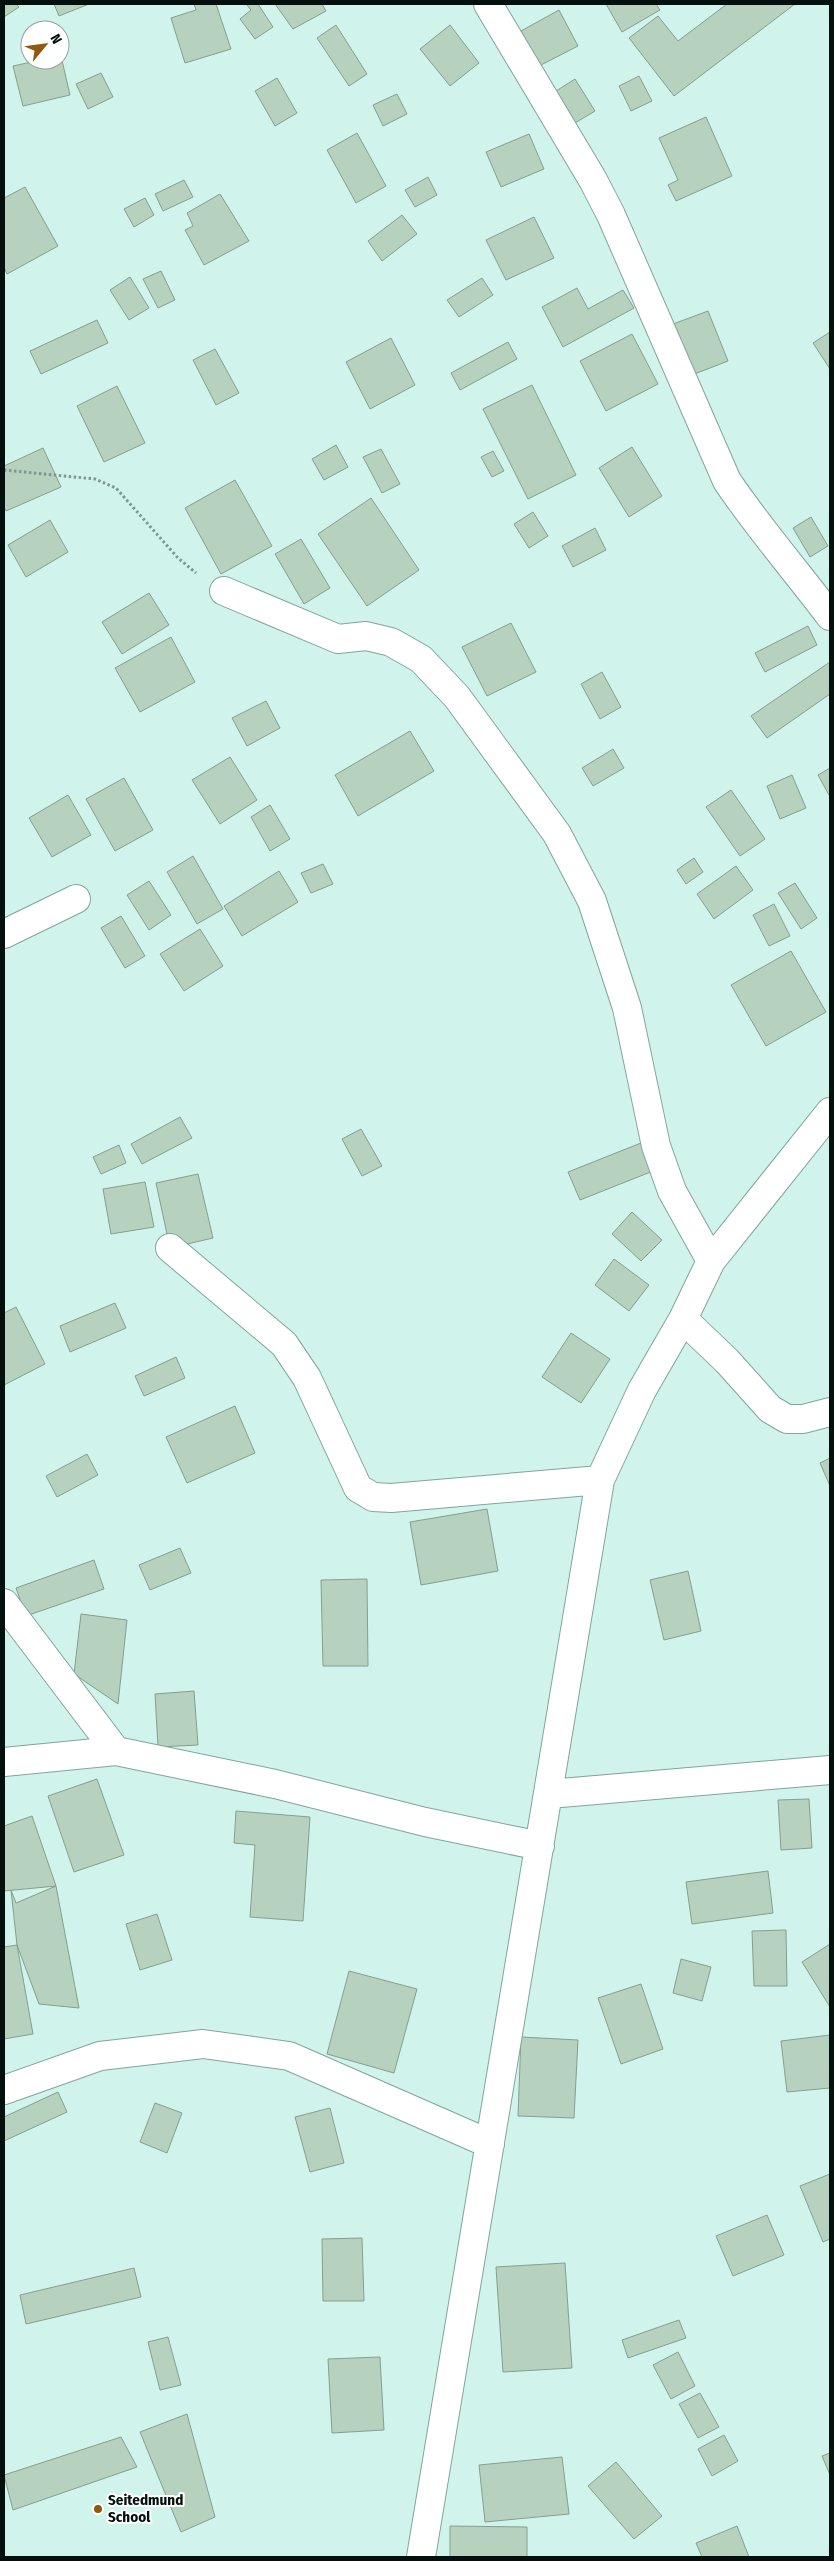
<svg xmlns="http://www.w3.org/2000/svg" width="834" height="2561" font-family="'Fira Sans Condensed',sans-serif">
  <style>
    .building { fill: #b6d2bf; stroke: #859f8e }
    .lines { fill: none; stroke-linecap: round; stroke-linejoin: round }
    .minor-casing { stroke: #82a49c; stroke-width: 30 }
    .path { stroke: #7d9791; stroke-width: 3; stroke-dasharray: 2.5 2.5; stroke-linecap: butt }
    .minor { stroke: #fff; stroke-width: 28 }
    .poi-dot { fill: #90590f; stroke: #fff; stroke-width: 2 }
    .labels { text-anchor: middle; dominant-baseline: central; stroke-width: 4; stroke-linejoin: round; paint-order: stroke }
    .poi-label { font-size: 15px; font-weight: bold; fill: #04100d; stroke: #fff; text-anchor: start }
  </style>
  <rect width="100%" height="100%" fill="#d0f4eb"/>
  <path class="building" d="M 4,4 L 16,4 L 19,7 L 4,17 Z
    M 54,4 L 89,4 L 59,16 Z
    M 194,4 L 216,4 L 231,49 L 185,63 L 171,18 L 196,10 Z
    M 246,4 L 258,4 L 273,27 L 255,39 L 240,19 L 251,10 Z
    M 275,4 L 322,4 L 326,11 L 293,29 Z
    M 606,4 L 656,4 L 660,10 L 622,32 Z
    M 727,4 L 795,4 L 674,96 L 629,38 L 658,16 L 678,41 Z
    M 559,10 L 578,46 L 539,66 L 521,31 Z
    M 336,25 L 367,74 L 349,86 L 317,38 Z
    M 450,25 L 479,63 L 450,86 L 420,49 Z
    M 61,56 L 70,95 L 23,106 L 13,66 L 41,60 L 60,60 Z
    M 101,73 L 113,97 L 88,109 L 76,84 Z
    M 639,76 L 652,101 L 631,111 L 619,86 Z
    M 277,78 L 297,113 L 275,126 L 255,91 Z
    M 575,79 L 595,111 L 575,123 L 556,91 Z
    M 397,94 L 407,114 L 383,126 L 373,105 Z
    M 706,117 L 732,176 L 676,201 L 668,185 L 678,180 L 659,138 Z
    M 357,133 L 386,186 L 356,203 L 327,150 Z
    M 529,134 L 544,169 L 501,187 L 486,152 Z
    M 428,177 L 437,195 L 415,207 L 405,190 Z
    M 184,180 L 193,197 L 163,211 L 155,194 Z
    M 25,187 L 58,246 L 7,274 L 4,267 L 4,198 Z
    M 220,194 L 249,241 L 204,265 L 185,230 L 193,226 L 187,213 Z
    M 145,198 L 154,215 L 134,227 L 124,209 Z
    M 402,215 L 417,234 L 382,261 L 368,241 Z
    M 534,217 L 554,258 L 506,280 L 486,240 Z
    M 161,271 L 175,300 L 158,308 L 143,279 Z
    M 130,277 L 149,308 L 129,320 L 110,290 Z
    M 482,278 L 493,295 L 459,317 L 447,300 Z
    M 577,288 L 588,309 L 623,290 L 634,308 L 563,347 L 542,307 Z
    M 708,311 L 728,361 L 692,375 L 673,324 Z
    M 97,320 L 108,343 L 41,374 L 30,351 Z
    M 830,332 L 830,369 L 813,343 Z
    M 632,334 L 658,384 L 606,411 L 580,361 Z
    M 391,338 L 415,385 L 370,409 L 346,362 Z
    M 508,342 L 517,359 L 460,390 L 451,373 Z
    M 215,349 L 239,393 L 216,405 L 193,360 Z
    M 532,385 L 576,475 L 528,499 L 483,409 Z
    M 117,386 L 145,443 L 104,462 L 77,406 Z
    M 336,445 L 348,467 L 324,480 L 312,459 Z
    M 632,447 L 662,496 L 629,517 L 599,468 Z
    M 43,448 L 61,487 L 6,511 L 4,507 L 4,466 Z
    M 381,449 L 400,484 L 382,493 L 363,457 Z
    M 493,451 L 504,471 L 492,477 L 481,457 Z
    M 235,480 L 272,546 L 221,574 L 185,508 Z
    M 371,498 L 419,570 L 367,606 L 318,534 Z
    M 533,512 L 548,536 L 529,548 L 514,524 Z
    M 811,517 L 828,546 L 810,557 L 793,528 Z
    M 50,520 L 68,552 L 26,577 L 8,545 Z
    M 595,528 L 606,550 L 573,567 L 562,546 Z
    M 301,539 L 330,588 L 304,604 L 275,554 Z
    M 149,593 L 169,625 L 122,654 L 102,622 Z
    M 511,623 L 536,672 L 487,696 L 462,647 Z
    M 808,626 L 817,645 L 765,672 L 755,653 Z
    M 171,637 L 195,682 L 140,712 L 115,668 Z
    M 830,662 L 830,694 L 767,738 L 751,716 Z
    M 602,672 L 621,707 L 600,719 L 581,684 Z
    M 266,701 L 280,728 L 247,746 L 232,718 Z
    M 410,731 L 434,771 L 358,816 L 335,775 Z
    M 613,749 L 624,768 L 593,786 L 582,768 Z
    M 230,757 L 257,800 L 220,824 L 192,780 Z
    M 830,768 L 830,795 L 829,795 L 818,775 Z
    M 792,775 L 806,808 L 780,819 L 767,786 Z
    M 124,778 L 153,830 L 115,851 L 86,799 Z
    M 731,790 L 765,839 L 740,856 L 706,807 Z
    M 68,795 L 91,835 L 52,857 L 29,818 Z
    M 270,805 L 290,839 L 270,851 L 251,817 Z
    M 193,856 L 223,909 L 197,924 L 167,872 Z
    M 694,858 L 703,872 L 686,884 L 677,870 Z
    M 323,864 L 333,884 L 311,893 L 301,873 Z
    M 736,866 L 753,890 L 714,919 L 697,894 Z
    M 279,871 L 298,902 L 242,936 L 224,906 Z
    M 149,881 L 171,915 L 149,930 L 127,895 Z
    M 795,883 L 817,918 L 801,929 L 778,893 Z
    M 774,904 L 790,936 L 769,946 L 753,915 Z
    M 121,916 L 145,956 L 125,968 L 101,928 Z
    M 200,929 L 223,966 L 184,991 L 160,954 Z
    M 791,951 L 826,1012 L 766,1046 L 731,985 Z
    M 180,1117 L 192,1138 L 142,1164 L 131,1144 Z
    M 361,1129 L 382,1166 L 362,1176 L 342,1139 Z
    M 641,1143 L 653,1171 L 580,1200 L 568,1172 Z
    M 119,1145 L 126,1163 L 101,1174 L 93,1157 Z
    M 198,1174 L 213,1238 L 170,1248 L 156,1183 Z
    M 145,1182 L 154,1227 L 111,1234 L 103,1189 Z
    M 632,1212 L 662,1240 L 641,1261 L 612,1234 Z
    M 614,1259 L 649,1285 L 629,1311 L 595,1285 Z
    M 115,1303 L 126,1328 L 70,1352 L 60,1326 Z
    M 16,1307 L 45,1364 L 4,1385 L 4,1313 Z
    M 571,1333 L 610,1359 L 581,1403 L 542,1377 Z
    M 176,1357 L 185,1378 L 144,1396 L 135,1376 Z
    M 235,1406 L 255,1453 L 187,1483 L 166,1437 Z
    M 87,1454 L 98,1475 L 57,1497 L 46,1476 Z
    M 830,1458 L 830,1486 L 820,1463 Z
    M 487,1509 L 498,1571 L 421,1585 L 410,1522 Z
    M 180,1548 L 191,1573 L 150,1590 L 139,1565 Z
    M 94,1560 L 104,1589 L 26,1616 L 16,1588 Z
    M 688,1571 L 701,1631 L 664,1640 L 650,1580 Z
    M 367,1579 L 368,1666 L 323,1666 L 321,1580 Z
    M 81,1614 L 127,1620 L 118,1704 L 74,1674 Z
    M 194,1691 L 198,1745 L 158,1747 L 155,1694 Z
    M 97,1779 L 124,1855 L 74,1872 L 48,1796 Z
    M 809,1799 L 812,1848 L 781,1850 L 778,1800 Z
    M 236,1811 L 310,1817 L 303,1921 L 250,1917 L 255,1845 L 234,1843 Z
    M 32,1816 L 56,1886 L 4,1891 L 4,1826 Z
    M 768,1871 L 773,1913 L 692,1924 L 686,1882 Z
    M 56,1886 L 79,2008 L 39,2004 L 17,1945 L 11,1890 L 16,1903 Z
    M 157,1914 L 172,1960 L 140,1970 L 126,1924 Z
    M 786,1930 L 787,1986 L 754,1986 L 752,1931 Z
    M 830,1944 L 830,2007 L 802,1962 Z
    M 17,1945 L 33,2034 L 4,2039 L 4,1947 Z
    M 681,1959 L 711,1967 L 702,2001 L 673,1993 Z
    M 349,1971 L 417,1989 L 394,2073 L 327,2054 Z
    M 641,1984 L 663,2049 L 621,2064 L 598,1998 Z
    M 830,2035 L 830,2088 L 787,2092 L 781,2041 Z
    M 521,2037 L 578,2040 L 574,2118 L 518,2116 Z
    M 58,2092 L 67,2112 L 4,2141 L 4,2117 Z
    M 155,2103 L 182,2113 L 167,2153 L 140,2142 Z
    M 330,2108 L 344,2163 L 310,2172 L 295,2117 Z
    M 830,2174 L 830,2239 L 823,2242 L 800,2186 Z
    M 767,2215 L 784,2255 L 733,2276 L 716,2236 Z
    M 362,2238 L 364,2301 L 323,2301 L 322,2239 Z
    M 565,2263 L 572,2368 L 503,2372 L 496,2267 Z
    M 134,2268 L 141,2297 L 26,2324 L 20,2295 Z
    M 679,2320 L 686,2338 L 628,2358 L 622,2340 Z
    M 168,2337 L 181,2385 L 160,2390 L 148,2342 Z
    M 678,2352 L 695,2386 L 671,2399 L 653,2365 Z
    M 380,2357 L 384,2430 L 332,2433 L 328,2359 Z
    M 700,2393 L 719,2427 L 698,2438 L 679,2404 Z
    M 187,2414 L 215,2517 L 181,2532 L 140,2432 Z
    M 724,2435 L 738,2461 L 712,2476 L 698,2449 Z
    M 121,2437 L 137,2467 L 13,2510 L 4,2475 Z
    M 830,2453 L 830,2475 L 822,2456 Z
    M 562,2457 L 569,2514 L 485,2522 L 479,2465 Z
    M 616,2462 L 662,2516 L 634,2539 L 588,2486 Z
    M 450,2526 L 527,2527 L 527,2557 L 450,2557 Z
    M 737,2526 L 749,2557 L 702,2557 L 696,2543 Z"/>
  <g class="lines">
    <defs>
      <path id="minor" d="M 488,4 L 593,180 L 611,215 L 727,481 C 758,527 796,571 830,616
        M 224,591 L 338,639 L 366,636 L 391,642 L 421,659 L 457,697 L 557,834 L 592,901 L 627,1008 L 656,1146 L 672,1191 L 711,1261
        M 4,934 L 76,899
        M 170,1248 L 284,1344 L 307,1378 L 358,1488 L 373,1497 L 391,1498 L 600,1480
        M 683,1319 L 727,1361 L 770,1409 L 787,1419 L 803,1419 L 830,1412
        M 4,1603 L 116,1751 L 275,1784 L 425,1822 L 540,1846
        M 4,1762 L 116,1751
        M 549,1794 L 830,1770
        M 4,2090 L 100,2056 L 203,2044 L 289,2056 L 490,2144
        M 421,2557 L 600,1480 L 642,1390 L 683,1319 L 711,1261 L 830,1112"/>
    </defs>
    <use href="#minor" class="minor-casing"/>
    <path class="path" d="M 4,470 L 95,479 L 116,488 L 178,558 L 196,573"/>
    <use href="#minor" class="minor"/>
  </g>
  <circle class="poi-dot" cx="98" cy="2509" r="5"/>
  <g class="labels">
    <g class="poi-label">
      <text x="108" y="2500">Seitedmund<tspan x="108" dy="17">School</tspan></text>
    </g>
  </g>
  <rect width="834" height="2561" fill="none" stroke="#04100d" stroke-width="10"/>
  <g transform="translate(45 45) rotate(61)"><circle r="24" fill="#ffffff" stroke="#9b9f9e"/>
  <path d="M0-4L9 19L0 12L-9 19Z" fill="#90590f"/>
  <text y="-8" font-size="14" font-weight="bold" text-anchor="middle" fill="#04100d">N</text>
  </g>
</svg>
